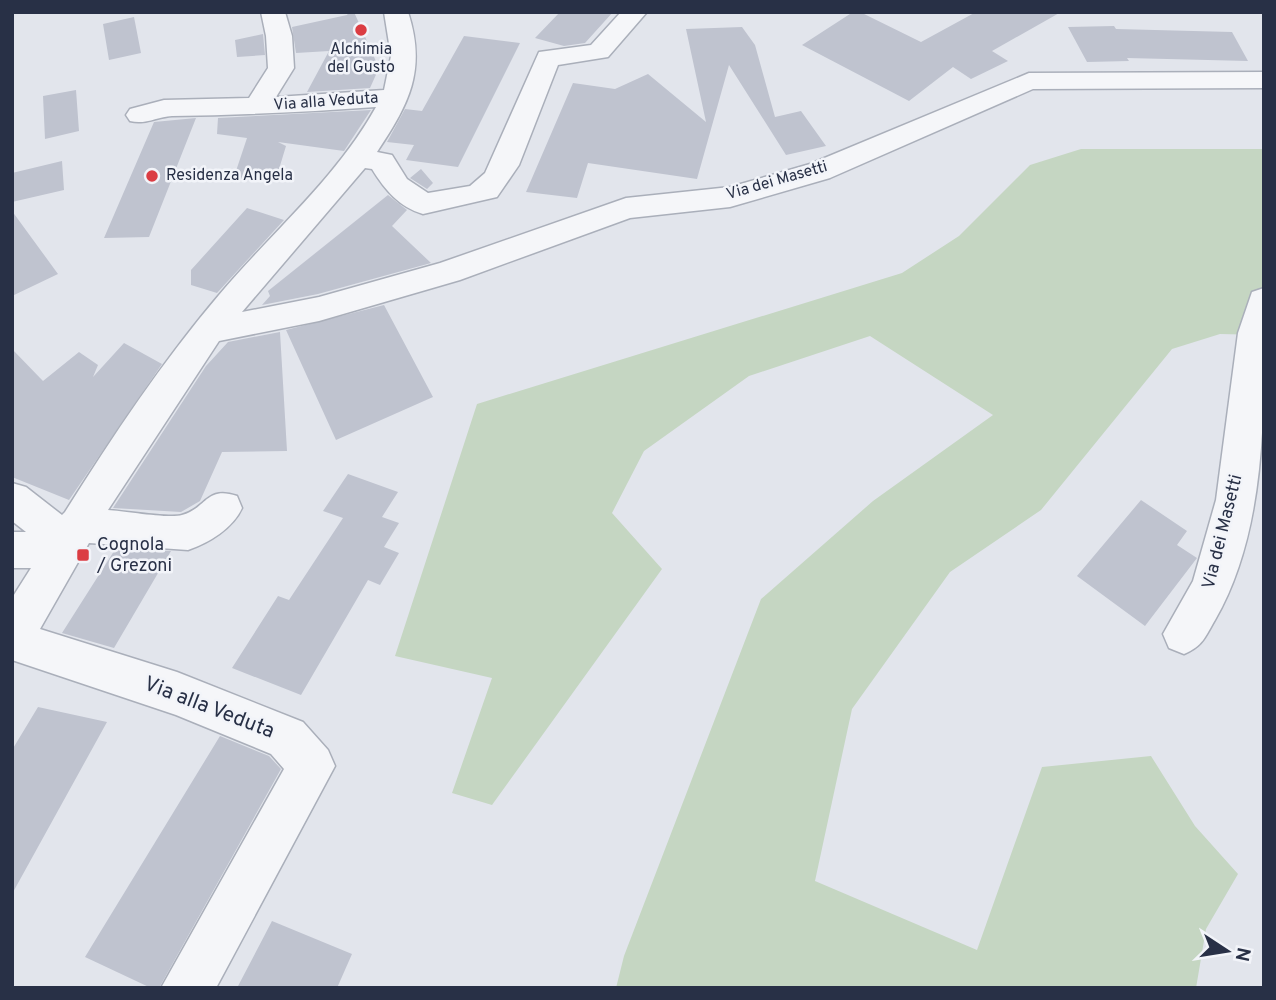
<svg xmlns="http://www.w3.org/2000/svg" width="1276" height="1000" font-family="Overpass,sans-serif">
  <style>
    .green { fill: #c5d6c2 }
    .building { fill: #bfc3cf }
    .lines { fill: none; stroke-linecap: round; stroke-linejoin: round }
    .minor-casing { stroke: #aaafba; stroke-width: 3 }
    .minor { fill: #f5f6f9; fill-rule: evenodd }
    .poi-dot { fill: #db3d43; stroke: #f2f4f9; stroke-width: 2.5 }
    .labels { text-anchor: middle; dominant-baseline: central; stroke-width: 5; stroke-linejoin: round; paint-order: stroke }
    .far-poi-label { font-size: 16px; fill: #283046; stroke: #f2f4f9 }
    .far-street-label { font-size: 16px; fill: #283046; stroke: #f2f4f9 }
    .street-label { font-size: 18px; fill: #283046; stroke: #f2f4f9 }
    .poi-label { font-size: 18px; fill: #283046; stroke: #f2f4f9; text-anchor: start }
    .near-street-label { font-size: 21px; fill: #283046; stroke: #f2f4f9 }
  </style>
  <rect width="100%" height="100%" fill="#e2e5ec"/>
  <path class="green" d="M 1081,149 L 1264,149 L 1264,335 L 1220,334 L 1172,349 L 1041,510 L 950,572 L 852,709 L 815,881 L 977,950 L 1042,767 L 1151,756 L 1195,826 L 1238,874 L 1206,929 L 1196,988 L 616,988 L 624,956 L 761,599 L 873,501 L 993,415 L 870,336 L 749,376 L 644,451 L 612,513 L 662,569 L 492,805 L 452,793 L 492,678 L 395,656 L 477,404 L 902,273 L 959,236 L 1030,165 Z"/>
  <path class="building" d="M 349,12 L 354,12 L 379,68 L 370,88 L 307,92 L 329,51 L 296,53 L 292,27 L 347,15 Z
    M 560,12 L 613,12 L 585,43 L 564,46 L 535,38 Z
    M 853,12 L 860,12 L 921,42 L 976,12 L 1061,12 L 992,51 L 1008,61 L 971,79 L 953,67 L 909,101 L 802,45 Z
    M 134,17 L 141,53 L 109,60 L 103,24 Z
    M 1114,26 L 1116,29 L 1232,32 L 1248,61 L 1127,58 L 1129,61 L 1087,62 L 1068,27 Z
    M 742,27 L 755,45 L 775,117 L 801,111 L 826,146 L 786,155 L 729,65 L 697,179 L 588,163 L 577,198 L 526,192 L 573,83 L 615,89 L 648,74 L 706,122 L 686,29 Z
    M 263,34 L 265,55 L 237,57 L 235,40 Z
    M 464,36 L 520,43 L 458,167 L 406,160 L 414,145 L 387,142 L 405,109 L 422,111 Z
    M 76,90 L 79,131 L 45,139 L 43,96 Z
    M 371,110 L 344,151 L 278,142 L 286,146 L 276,179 L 233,180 L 247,138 L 217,134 L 218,118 Z
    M 196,118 L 149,237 L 104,238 L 154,122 Z
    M 62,161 L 64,190 L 12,202 L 12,173 Z
    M 421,169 L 433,183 L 427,189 L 410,178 Z
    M 388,195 L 407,210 L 392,226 L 431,263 L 318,294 L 262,305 L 270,296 L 268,291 Z
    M 247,208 L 284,220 L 217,293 L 191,285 L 191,270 Z
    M 12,211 L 58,274 L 12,296 Z
    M 384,305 L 433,397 L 336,440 L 286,330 Z
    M 280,332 L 287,451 L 222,452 L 200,501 L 181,512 L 113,508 L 206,366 L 228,342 Z
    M 124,343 L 162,364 L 69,500 L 12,477 L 12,349 L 43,381 L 79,352 L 98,365 L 93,377 Z
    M 348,474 L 398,492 L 382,517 L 399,523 L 384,547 L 399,553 L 380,585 L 368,580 L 301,695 L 232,668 L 278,596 L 289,600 L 343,518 L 323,511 Z
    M 1141,500 L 1187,531 L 1177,545 L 1197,558 L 1145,626 L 1077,576 Z
    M 116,548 L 171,551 L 114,648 L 62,633 Z
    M 38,707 L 107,722 L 12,894 L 12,750 Z
    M 220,736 L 269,756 L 281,769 L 159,988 L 151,988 L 85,957 Z
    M 272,921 L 352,954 L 337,988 L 237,988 Z"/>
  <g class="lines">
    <defs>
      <path id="minor" d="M 261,12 L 285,12 L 292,36 L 294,68 L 276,97 L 384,90 L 391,56 L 384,12 L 408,12 C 427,70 409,104 377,152 L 392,155 L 407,179 L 428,193 L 470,186 L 485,173 L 539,52 L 591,45 L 621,12 L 647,12 L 608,57 L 558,65 L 519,165 L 497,197 L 423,214 C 399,207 385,190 372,169 L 365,168 L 242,312 L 319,297 L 440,263 L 626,198 L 730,187 L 810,164 L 1029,73 L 1264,72 L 1264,88 L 1033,89 L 830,178 L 730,207 L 630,218 L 460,280 L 319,321 L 219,341 L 108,510 C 124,511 170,519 182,515 C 206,509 206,485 237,496 L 242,508 C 233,528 209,543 188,550 L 89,543 L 40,629 L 177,672 L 303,722 L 328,750 L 335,766 L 216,988 L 161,988 L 284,769 L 271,754 L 176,715 L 12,660 L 12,598 L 31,568 L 12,568 L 12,532 L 26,532 L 12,521 L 12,483 L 26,487 L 62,515 L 65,512 C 112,437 162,362 219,295 C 272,232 336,179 376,107 C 308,112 240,115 172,116 C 157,117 145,125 130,121 L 126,115 L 130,109 L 164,100 L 249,98 L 268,68 L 266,36 Z
        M 1264,288 C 1264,395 1270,525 1215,620 C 1205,637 1203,646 1184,654 L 1169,648 L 1163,634 L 1193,581 L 1216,500 L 1238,333 L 1252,292 Z"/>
    </defs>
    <use href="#minor" class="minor-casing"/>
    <use href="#minor" class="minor"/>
  </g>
  <g class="poi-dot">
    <circle cx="361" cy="30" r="7"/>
    <circle cx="152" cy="176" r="7"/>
    <rect x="76" y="548" width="14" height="14" rx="3.5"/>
  </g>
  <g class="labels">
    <g class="far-poi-label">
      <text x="361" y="50">Alchimia<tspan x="361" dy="18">del Gusto</tspan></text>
      <text x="166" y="176" text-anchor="start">Residenza Angela</text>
    </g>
    <g class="far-street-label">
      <text transform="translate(326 102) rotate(-4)">Via alla Veduta</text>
      <text transform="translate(777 181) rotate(-16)">Via dei Masetti</text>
    </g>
    <g class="street-label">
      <text transform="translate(1223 532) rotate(-76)">Via dei Masetti</text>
    </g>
    <g class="poi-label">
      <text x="97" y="545">Cognola<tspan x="97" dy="21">/ Grezoni</tspan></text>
    </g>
    <g class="near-street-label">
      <text transform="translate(209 708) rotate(21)">Via alla Veduta</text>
    </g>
  </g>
  <rect width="1276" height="1000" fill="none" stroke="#283046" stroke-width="28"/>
  <g transform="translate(1227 951) rotate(102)" stroke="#f2f4f9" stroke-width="5" paint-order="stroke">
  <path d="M0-5L12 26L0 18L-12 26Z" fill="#283046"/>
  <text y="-10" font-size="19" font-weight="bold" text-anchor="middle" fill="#283046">N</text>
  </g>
</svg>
